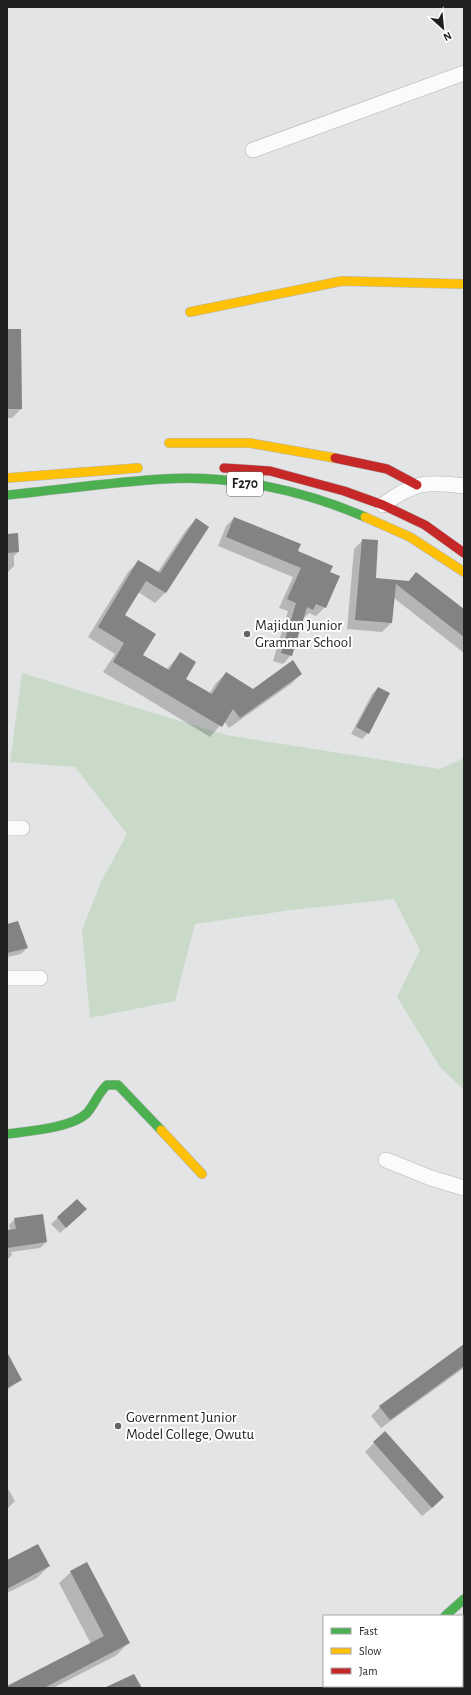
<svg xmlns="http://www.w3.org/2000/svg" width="471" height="1695" font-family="'Alegreya Sans',sans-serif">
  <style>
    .green { fill: #cadac8 }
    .shadow { fill: #0003 }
    .building { fill: #838384 }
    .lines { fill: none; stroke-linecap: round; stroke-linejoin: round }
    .lane-casing { stroke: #b2b4b6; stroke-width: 8 }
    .street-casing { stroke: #b2b4b6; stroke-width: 16 }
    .fast-casing { stroke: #b2b4b6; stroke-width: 10 }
    .slow-casing { stroke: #b2b4b6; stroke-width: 10 }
    .jam-casing { stroke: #b2b4b6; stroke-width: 10 }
    .lane { stroke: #fbfbfb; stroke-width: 7 }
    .street { stroke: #fbfbfb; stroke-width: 15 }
    .fast { stroke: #4caf50; stroke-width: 9 }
    .slow { stroke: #ffc107; stroke-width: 9 }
    .jam { stroke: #c62828; stroke-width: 9 }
    .poi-dot { fill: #636567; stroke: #fff; stroke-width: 1.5 }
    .labels { text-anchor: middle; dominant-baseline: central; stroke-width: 4; stroke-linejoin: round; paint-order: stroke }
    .shield { fill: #fff; stroke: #626364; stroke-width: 1 }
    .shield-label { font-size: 14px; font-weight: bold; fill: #1f2022 }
    .poi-label { font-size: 15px; fill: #1f2022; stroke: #fff; text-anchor: start }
  </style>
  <rect width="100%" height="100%" fill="#e2e4e6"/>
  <path class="green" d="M 22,673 L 226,735 L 440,769 L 464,758 L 464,1090 L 440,1067 L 397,997 L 420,950 L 394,899 L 291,910 L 195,924 L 175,1001 L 90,1018 L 82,930 L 101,882 L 127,834 L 75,767 L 10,762 Z"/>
  <path class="shadow" d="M 7,330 L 21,409 L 12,418 L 7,418 Z
    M 234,518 L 297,551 L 329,573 L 325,607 L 316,616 L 309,613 L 304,618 L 291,655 L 283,664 L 273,661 L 288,611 L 279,608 L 293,577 L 218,546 L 226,526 Z
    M 196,519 L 165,593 L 155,603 L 138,592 L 124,616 L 142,655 L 166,670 L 180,654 L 185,679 L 209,694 L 216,683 L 226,673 L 253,690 L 301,674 L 291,684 L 229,728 L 224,721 L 210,737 L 103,672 L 115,654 L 88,637 L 128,572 L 138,562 L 157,573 L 186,530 Z
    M 7,535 L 18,552 L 14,556 L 14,566 L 7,573 Z
    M 363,540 L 375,579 L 408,582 L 416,573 L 464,610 L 464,653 L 394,598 L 391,623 L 382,632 L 347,629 L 354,549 Z
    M 378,688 L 368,733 L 362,739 L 351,734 L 372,694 Z
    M 7,925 L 27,948 L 21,954 L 7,957 Z
    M 77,1200 L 80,1215 L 60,1233 L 51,1224 Z
    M 15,1219 L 46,1242 L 40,1248 L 11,1252 L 12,1255 L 7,1260 L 7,1232 L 10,1231 L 9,1225 Z
    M 464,1346 L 464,1368 L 381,1428 L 371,1416 L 380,1407 Z
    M 7,1354 L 21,1380 L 7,1390 Z
    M 374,1443 L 434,1506 L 422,1516 L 365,1452 Z
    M 7,1487 L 15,1501 L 7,1509 Z
    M 7,1561 L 49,1566 L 37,1578 L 7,1593 Z
    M 71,1572 L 128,1643 L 117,1655 L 53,1688 L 7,1688 L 91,1644 L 59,1583 Z"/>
  <path class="building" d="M 7,329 L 21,329 L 22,409 L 7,409 Z
    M 234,517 L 301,544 L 298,551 L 333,566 L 330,572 L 340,576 L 326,608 L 316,604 L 313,610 L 307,607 L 292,656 L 281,653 L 296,603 L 287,599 L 301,568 L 226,537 Z
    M 196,518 L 209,527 L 166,593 L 146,581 L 125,615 L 156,634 L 143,655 L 169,670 L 180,652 L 196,662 L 186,679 L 212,694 L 226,672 L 253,689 L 293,660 L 302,674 L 240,718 L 233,709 L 222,727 L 113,662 L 124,643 L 98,627 L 138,560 L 160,573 Z
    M 18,533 L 19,552 L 7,553 L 7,534 Z
    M 362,539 L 378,540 L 376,578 L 409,581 L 416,572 L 464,609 L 464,637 L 396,584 L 392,623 L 355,620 Z
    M 378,687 L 390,693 L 369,734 L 356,727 Z
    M 18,921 L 28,948 L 7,953 L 7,924 Z
    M 77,1199 L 87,1209 L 66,1228 L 57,1217 Z
    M 43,1214 L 47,1242 L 7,1248 L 7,1230 L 16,1229 L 14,1218 Z
    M 464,1344 L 464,1366 L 390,1420 L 379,1406 Z
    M 7,1352 L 22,1380 L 7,1388 Z
    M 385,1431 L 444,1497 L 432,1508 L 373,1442 Z
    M 38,1544 L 50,1566 L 7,1589 L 7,1560 Z
    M 87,1562 L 130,1643 L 44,1688 L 7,1688 L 7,1686 L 104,1636 L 70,1571 Z
    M 134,1674 L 142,1688 L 104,1688 Z"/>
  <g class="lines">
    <defs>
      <path id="lane" d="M 462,1631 L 464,1628
        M 405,1688 L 407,1686"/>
      <path id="street" d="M 253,150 L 464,73
        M 383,505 C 414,482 426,481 464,486
        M 7,828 L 22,828
        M 7,978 L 40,978
        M 386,1160 L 431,1178 L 464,1188"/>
      <path id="fast" d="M 7,495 C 59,490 112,482 164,479 C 232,475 303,490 365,517
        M 7,1134 C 29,1131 72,1128 87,1113 C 95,1104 98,1093 107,1085 L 118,1085 L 161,1130
        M 445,1616 L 464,1599
        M 367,1688 L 369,1686
        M 439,1688 L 441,1686"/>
      <path id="slow" d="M 190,312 L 342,281 L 464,284
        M 169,443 L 250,443 L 335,458
        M 7,478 L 138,468
        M 365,517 L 410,537 L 464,572
        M 161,1130 L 202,1174
        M 462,1665 L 464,1663"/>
      <path id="jam" d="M 335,458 L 387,469 L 417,485
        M 224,468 L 270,471 L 344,491 L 383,505 L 425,525 L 464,553"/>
    </defs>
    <use href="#lane" class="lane-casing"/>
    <use href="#street" class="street-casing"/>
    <use href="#fast" class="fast-casing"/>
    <use href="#slow" class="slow-casing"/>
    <use href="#jam" class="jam-casing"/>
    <use href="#lane" class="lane"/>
    <use href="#street" class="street"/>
    <use href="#fast" class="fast"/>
    <use href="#slow" class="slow"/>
    <use href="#jam" class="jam"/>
  </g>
  <g class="poi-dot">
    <circle cx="247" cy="634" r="4"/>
    <circle cx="118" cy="1426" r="4"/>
  </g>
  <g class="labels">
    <rect class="shield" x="227" y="472" width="36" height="24" rx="3"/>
    <g class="shield-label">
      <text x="245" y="484">F270</text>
    </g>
    <g class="poi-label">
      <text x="255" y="625">Majidun Junior<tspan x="255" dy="17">Grammar School</tspan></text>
      <text x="126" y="1417">Government Junior<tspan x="126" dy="17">Model College, Owutu</tspan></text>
    </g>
  </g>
  <rect width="471" height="1695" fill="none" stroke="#1f2022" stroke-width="16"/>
  <rect x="323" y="1615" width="140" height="72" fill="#ffffff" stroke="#a5a6a7"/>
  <rect x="331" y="1628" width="20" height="6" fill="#4caf50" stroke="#a5a6a7"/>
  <text x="359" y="1635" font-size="12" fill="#1f2022">Fast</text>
  <rect x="331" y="1648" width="20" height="6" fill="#ffc107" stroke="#a5a6a7"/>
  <text x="359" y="1655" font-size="12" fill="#1f2022">Slow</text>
  <rect x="331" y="1668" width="20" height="6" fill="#c62828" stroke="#a5a6a7"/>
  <text x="359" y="1675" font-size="12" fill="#1f2022">Jam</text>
  <g transform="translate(443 28) rotate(153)" stroke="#ffffff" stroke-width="3" paint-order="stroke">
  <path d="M0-3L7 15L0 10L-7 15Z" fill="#1f2022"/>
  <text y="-6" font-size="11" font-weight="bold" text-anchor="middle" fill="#1f2022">N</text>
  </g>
</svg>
